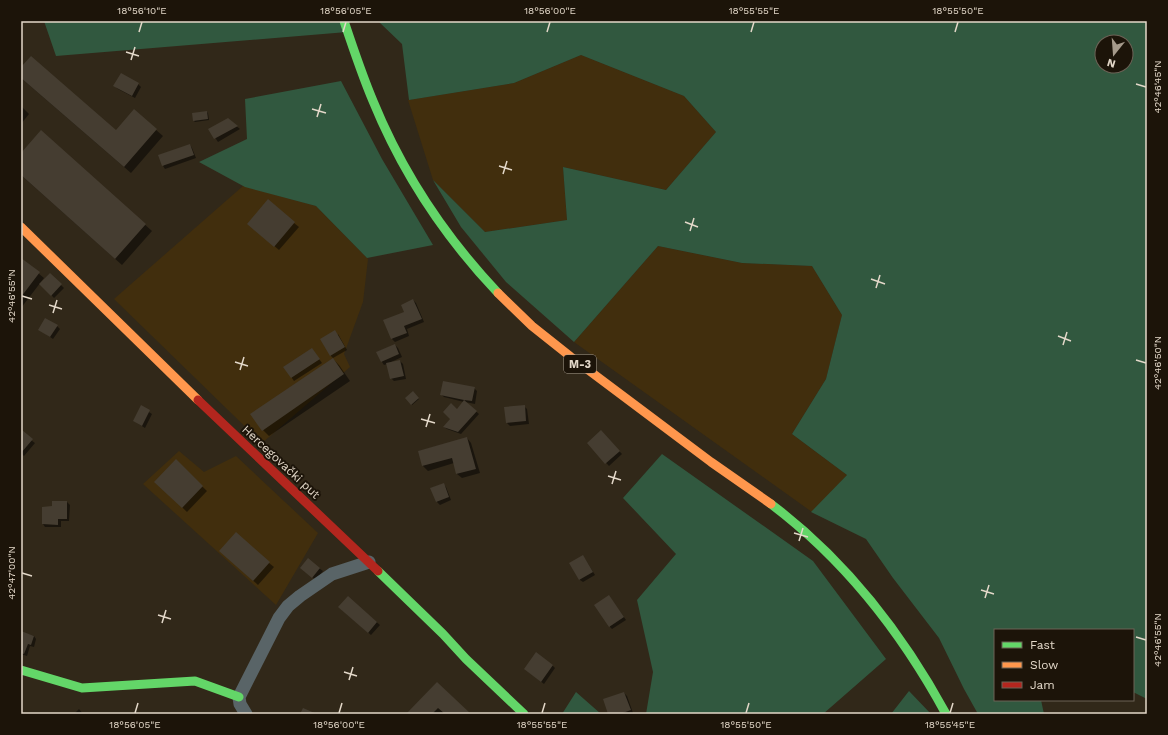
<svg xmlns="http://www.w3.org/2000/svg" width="1168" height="735" font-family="'Work Sans',sans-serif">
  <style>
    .built { fill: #412e0d }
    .green { fill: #31583f; fill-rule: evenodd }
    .shadow { fill: #0007 }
    .building { fill: #453d31 }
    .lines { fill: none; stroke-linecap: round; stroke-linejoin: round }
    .street { stroke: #596467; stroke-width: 13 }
    .fast { stroke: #63d668; stroke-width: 9 }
    .slow { stroke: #ff974d; stroke-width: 9 }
    .jam { stroke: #b3261e; stroke-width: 9 }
    .ticks { fill: none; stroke: #e3d8c9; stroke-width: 1.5 }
    .labels { text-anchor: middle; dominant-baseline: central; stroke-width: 4; stroke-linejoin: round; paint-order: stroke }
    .shield { fill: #1c1409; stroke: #a79d8f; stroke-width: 1 }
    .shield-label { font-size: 11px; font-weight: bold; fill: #e3d8c9 }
    .street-label { font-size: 12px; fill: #e3d8c9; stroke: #1c1409 }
    .neatline { fill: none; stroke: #e3d8c9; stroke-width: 1.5 }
    .ticks-label { font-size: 10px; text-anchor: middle; fill: #e3d8c9 }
  </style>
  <rect width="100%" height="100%" fill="#312819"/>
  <path class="built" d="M 581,55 L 684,96 L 716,132 L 666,190 L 563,167 L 567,220 L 485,232 L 433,180 L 408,100 L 514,83 Z
    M 243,186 L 316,206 L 368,259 L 363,302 L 344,354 L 350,367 L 262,443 L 114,299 Z
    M 658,246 L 742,263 L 812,266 L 842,315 L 826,379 L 792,434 L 847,475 L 812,512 L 574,342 Z
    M 179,451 L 204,472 L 236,456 L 318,533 L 276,605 L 143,484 Z"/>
  <path class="green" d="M 44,21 L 344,21 L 347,32 L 56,56 Z
    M 378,21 L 1147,21 L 1147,699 L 1133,692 L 1133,630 L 995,630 L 995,700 L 1041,700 L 1044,714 L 978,714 L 964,689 L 939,638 L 893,578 L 866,539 L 811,512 L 847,475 L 792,434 L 826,379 L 842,315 L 812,266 L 742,263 L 658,246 L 574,342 L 506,282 L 461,227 L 433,180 L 485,232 L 567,220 L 563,167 L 666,190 L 716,132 L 684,96 L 581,55 L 514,83 L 409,100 L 402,44 ZM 1102,42 L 1126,42 L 1126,66 L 1102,66 Z
    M 341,81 L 382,159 L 433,245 L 367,258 L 316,206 L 245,187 L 199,162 L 247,139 L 245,99 Z
    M 662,454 L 813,561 L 886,659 L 823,714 L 646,714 L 653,672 L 637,600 L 676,554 L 623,498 Z
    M 909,691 L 931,714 L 891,714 Z
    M 576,692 L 601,714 L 562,714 Z"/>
  <path class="shadow" d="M 21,68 L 116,131 L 134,111 L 163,136 L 131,173 L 21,78 Z
    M 138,84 L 141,87 L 135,98 L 118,89 L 115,86 Z
    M 21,106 L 29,114 L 21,124 Z
    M 207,112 L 208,113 L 209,120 L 195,122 L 194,121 Z
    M 228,119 L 240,129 L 218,142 L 210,130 Z
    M 41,132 L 152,231 L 122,265 L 21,175 L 21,154 Z
    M 190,145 L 192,148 L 196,158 L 165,169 L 163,166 Z
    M 294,223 L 299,227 L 279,250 L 253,228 Z
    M 21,259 L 44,278 L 21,308 Z
    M 50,274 L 64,288 L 54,298 L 41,284 Z
    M 413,300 L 416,303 L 424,322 L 407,329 L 409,336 L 395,342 L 392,339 Z
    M 57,326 L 60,329 L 53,339 L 40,330 Z
    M 338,334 L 347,350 L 333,358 L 330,355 Z
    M 395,345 L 398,348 L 402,357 L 389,363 L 400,361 L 403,364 L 406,379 L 394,381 L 391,378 L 387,364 L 384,365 L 382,362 L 377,352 Z
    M 312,349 L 322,363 L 294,381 L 284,367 Z
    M 333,359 L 339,365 L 350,381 L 269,436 L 263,430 Z
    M 474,388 L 477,391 L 475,404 L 465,402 L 479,414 L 461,434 L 447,429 L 444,427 L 464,402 L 444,397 L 441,394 Z
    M 413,393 L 419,399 L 412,405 L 407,398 Z
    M 524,406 L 527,409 L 529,424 L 510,426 L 507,423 Z
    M 141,407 L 152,414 L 145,428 L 134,421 Z
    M 601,432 L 622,454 L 609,466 L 588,443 Z
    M 21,433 L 35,443 L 24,456 L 21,453 Z
    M 467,438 L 471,443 L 480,473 L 462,478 L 457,474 L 454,463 L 428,471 L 423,466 L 419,451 Z
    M 176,461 L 207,491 L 187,512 L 156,482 Z
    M 443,484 L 446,487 L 451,500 L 440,505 L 437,502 L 431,488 Z
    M 67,502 L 70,505 L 69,521 L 61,521 L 61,527 L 45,527 L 43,524 L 53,507 Z
    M 225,555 L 269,563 L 274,567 L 258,585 Z
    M 585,559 L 595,575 L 583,582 L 580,580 L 570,563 Z
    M 308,560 L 323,571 L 316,580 L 304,571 Z
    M 609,596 L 626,620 L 612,629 L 610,627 Z
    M 348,598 L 380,625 L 371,635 L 342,610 Z
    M 21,632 L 34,636 L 36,639 L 34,647 L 30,646 L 27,656 L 21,654 Z
    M 552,665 L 555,668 L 544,684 L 525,669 Z
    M 437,683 L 469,714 L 446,714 L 444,712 L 441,714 L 408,714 Z
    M 624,693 L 627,696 L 633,713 L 630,714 L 609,714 Z
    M 79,709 L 83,714 L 74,714 Z"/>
  <path class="building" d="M 31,56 L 116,130 L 134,109 L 157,129 L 124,167 L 21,78 L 21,67 Z
    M 121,73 L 139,83 L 132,96 L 113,86 Z
    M 207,111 L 208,119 L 193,121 L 192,113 Z
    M 228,118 L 238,126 L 214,139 L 208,129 Z
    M 41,130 L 146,224 L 115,259 L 21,175 L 21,153 Z
    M 190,144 L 194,155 L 162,166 L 158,155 Z
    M 268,199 L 295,222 L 274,247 L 247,224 Z
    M 21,258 L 40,272 L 21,297 Z
    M 50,273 L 62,284 L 51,296 L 39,284 Z
    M 413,299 L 422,319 L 404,326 L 407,333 L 391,339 L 383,320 L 404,312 L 401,305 Z
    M 45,318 L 58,325 L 50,337 L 38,330 Z
    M 335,330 L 345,347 L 330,356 L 320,339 Z
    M 395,344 L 399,354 L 381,362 L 376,352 Z
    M 312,348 L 320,359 L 291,378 L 283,367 Z
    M 333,358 L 344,374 L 262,431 L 250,414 Z
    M 400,360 L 404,376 L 390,379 L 386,363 Z
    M 443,381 L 475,387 L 472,401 L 464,400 L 477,411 L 458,432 L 443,427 L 450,419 L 443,412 L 451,403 L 457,409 L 464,400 L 440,395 Z
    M 413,391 L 419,398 L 411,405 L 405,398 Z
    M 141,405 L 150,410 L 142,426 L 133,421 Z
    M 525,405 L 526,421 L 506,423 L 504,407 Z
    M 22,430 L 33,439 L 21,453 L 21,431 Z
    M 601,430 L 620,451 L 605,464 L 587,443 Z
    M 467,437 L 476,469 L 456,474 L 452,458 L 422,466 L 418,451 Z
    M 176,459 L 203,486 L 182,508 L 154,482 Z
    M 444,483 L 449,497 L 436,502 L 430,488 Z
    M 52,501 L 67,501 L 67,519 L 58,519 L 58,525 L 42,524 L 42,507 L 52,506 Z
    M 236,532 L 270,562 L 253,581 L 219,551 Z
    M 583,555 L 593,572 L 579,580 L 569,563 Z
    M 308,558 L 320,568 L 312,578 L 300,568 Z
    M 609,595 L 624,617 L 609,627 L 594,605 Z
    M 348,596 L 377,622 L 368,633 L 338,607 Z
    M 21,631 L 34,636 L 31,645 L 28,644 L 24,654 L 21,653 Z
    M 536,652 L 553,665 L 541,682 L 524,669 Z
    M 437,682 L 471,714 L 445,714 L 438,708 L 432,714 L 406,714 Z
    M 624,692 L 631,710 L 620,714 L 608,714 L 603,699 Z
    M 303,708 L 317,714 L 300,714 Z"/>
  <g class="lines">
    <path class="street" d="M 246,714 L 240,704 L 239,697 L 279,618 L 288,606 L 300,596 L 332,574 L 369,562"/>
    <path class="fast" d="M 344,21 C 353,48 362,75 373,101 C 402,172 445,237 498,293
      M 771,504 C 845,560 902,633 946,714
      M 378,571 L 443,634 L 466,659 L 524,714
      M 21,670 L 82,688 L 195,681 L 239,697"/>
    <path class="slow" d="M 21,227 L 198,400
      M 498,293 L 532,326 L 571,357 L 711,462 L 771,504"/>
    <path class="jam" d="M 198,400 L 378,571"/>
  </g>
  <path class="ticks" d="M 139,32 L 142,22M 343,32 L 346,22M 547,32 L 550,22M 751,32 L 754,22M 955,32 L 958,22M 126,52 L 139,56M 131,60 L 135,47M 1136,84 L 1146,87M 312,109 L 326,113M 317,117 L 321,104M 499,166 L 512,170M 503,174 L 507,161M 685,222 L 698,227M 690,231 L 694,218M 871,279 L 885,284M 876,288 L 880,275M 22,296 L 32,299M 49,305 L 62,309M 53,313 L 57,300M 1058,336 L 1071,341M 1063,345 L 1067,332M 1136,360 L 1146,363M 235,362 L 248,366M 240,370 L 244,357M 421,419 L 435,423M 426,427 L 430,414M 608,476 L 621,480M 612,484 L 616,471M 794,533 L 808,537M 799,541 L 803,528M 22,573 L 32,576M 981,590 L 994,594M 985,598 L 989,585M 158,615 L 171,619M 162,623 L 166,610M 1136,637 L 1146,640M 344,672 L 357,676M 349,680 L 353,667M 135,713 L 138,703M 339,713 L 342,703M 542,713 L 545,703M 746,713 L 749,703M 950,713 L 953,703"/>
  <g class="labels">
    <rect class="shield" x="564" y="355" width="32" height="18" rx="3"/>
    <g class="shield-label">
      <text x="580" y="364">M-3</text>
    </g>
    <g class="street-label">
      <text transform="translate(281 462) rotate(43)">Hercegovački put</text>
    </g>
  </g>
  <rect width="1168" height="735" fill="none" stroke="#1c1409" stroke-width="44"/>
  <rect x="994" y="629" width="140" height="72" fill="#1c1409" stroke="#6c6256"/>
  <rect x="1002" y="642" width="20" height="6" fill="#63d668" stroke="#6c6256"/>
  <text x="1030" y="649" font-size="12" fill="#e3d8c9">Fast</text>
  <rect x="1002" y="662" width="20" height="6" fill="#ff974d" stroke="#6c6256"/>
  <text x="1030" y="669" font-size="12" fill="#e3d8c9">Slow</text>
  <rect x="1002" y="682" width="20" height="6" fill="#b3261e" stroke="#6c6256"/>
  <text x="1030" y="689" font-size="12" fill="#e3d8c9">Jam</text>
  <g transform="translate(1114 54) rotate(197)"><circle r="19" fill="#1c1409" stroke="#6c6256"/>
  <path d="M0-3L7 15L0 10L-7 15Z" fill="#a59a8b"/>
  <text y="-6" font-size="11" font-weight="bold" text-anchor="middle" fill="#e3d8c9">N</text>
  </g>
  <rect x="22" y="22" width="1124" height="691" class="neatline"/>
  <g class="ticks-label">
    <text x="142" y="14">18°56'10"E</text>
    <text x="346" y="14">18°56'05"E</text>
    <text x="550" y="14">18°56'00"E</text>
    <text x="754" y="14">18°55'55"E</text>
    <text x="958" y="14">18°55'50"E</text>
    <text transform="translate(1157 87) rotate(-90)" y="4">42°46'45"N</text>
    <text transform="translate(11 296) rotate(-90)" y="4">42°46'55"N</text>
    <text transform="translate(1157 363) rotate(-90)" y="4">42°46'50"N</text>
    <text transform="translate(11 573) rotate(-90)" y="4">42°47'00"N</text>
    <text transform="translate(1157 640) rotate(-90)" y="4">42°46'55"N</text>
    <text x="135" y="728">18°56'05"E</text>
    <text x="339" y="728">18°56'00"E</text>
    <text x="542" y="728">18°55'55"E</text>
    <text x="746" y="728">18°55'50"E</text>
    <text x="950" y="728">18°55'45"E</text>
  </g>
</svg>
